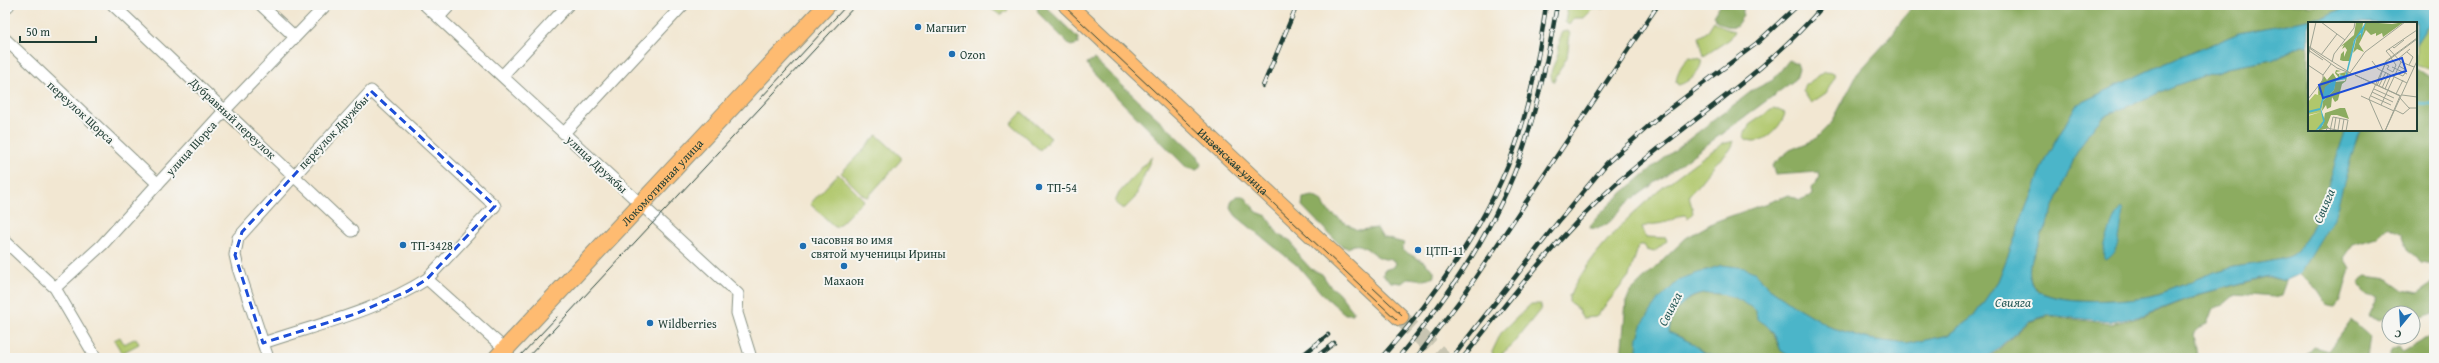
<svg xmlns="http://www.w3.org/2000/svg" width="2439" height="363" font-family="'Gentium Book Plus',serif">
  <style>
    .green { fill: #b0c76c; stroke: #688250 }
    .forest { fill: #8cac60; stroke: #56744a }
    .water { fill: #4bb5c9; stroke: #35797e }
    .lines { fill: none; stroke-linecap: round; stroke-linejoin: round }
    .stream { stroke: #4bb5c9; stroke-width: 3 }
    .primary-tunnel { stroke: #c8c5b2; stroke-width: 17; stroke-dasharray: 17 8; stroke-linecap: butt }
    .street-casing { stroke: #889283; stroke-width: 13 }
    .primary-casing { stroke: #889283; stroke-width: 19 }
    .street { stroke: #fff; stroke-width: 11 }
    .primary { stroke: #febb71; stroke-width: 17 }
    .tram { stroke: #1f3d34; stroke-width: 1 }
    .rail-casing { stroke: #1f3d34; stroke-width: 4.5 }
    .rail { stroke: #f6f6f2; stroke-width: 3; stroke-dasharray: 9; stroke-linecap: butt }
    .marked { fill: none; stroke: #1d4ed8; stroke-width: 3; stroke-dasharray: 8 5; stroke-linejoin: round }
    .poi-dot { fill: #1f6fb2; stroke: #f6f6f2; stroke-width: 1.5 }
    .labels { text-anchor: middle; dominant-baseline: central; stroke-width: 4; stroke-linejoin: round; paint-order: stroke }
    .poi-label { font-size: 12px; fill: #1f3d34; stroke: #f6f6f2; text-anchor: start }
    .street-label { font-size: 12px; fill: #1f3d34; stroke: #f6f6f2 }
    .water-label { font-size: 13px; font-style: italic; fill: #2a5b59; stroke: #f6f6f2 }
    .inset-river { fill: none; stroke: #4bb5c9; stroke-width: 2 }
    .inset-road { fill: none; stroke: #9ea393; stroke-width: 1 }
    .view { fill: #1d4ed8; fill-opacity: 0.15; stroke: #1d4ed8; stroke-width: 2 }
    .inset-edge { fill: none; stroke: #1f3d34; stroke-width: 2 }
  </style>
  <rect width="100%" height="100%" fill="#f6f6f2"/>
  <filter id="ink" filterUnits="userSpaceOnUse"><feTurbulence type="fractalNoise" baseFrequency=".025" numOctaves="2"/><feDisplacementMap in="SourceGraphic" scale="8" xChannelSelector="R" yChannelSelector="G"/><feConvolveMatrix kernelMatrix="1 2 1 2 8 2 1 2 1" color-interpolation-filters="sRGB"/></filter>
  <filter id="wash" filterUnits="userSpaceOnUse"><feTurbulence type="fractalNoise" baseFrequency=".012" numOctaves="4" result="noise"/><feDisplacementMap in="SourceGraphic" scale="16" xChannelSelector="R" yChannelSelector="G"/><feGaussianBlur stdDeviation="0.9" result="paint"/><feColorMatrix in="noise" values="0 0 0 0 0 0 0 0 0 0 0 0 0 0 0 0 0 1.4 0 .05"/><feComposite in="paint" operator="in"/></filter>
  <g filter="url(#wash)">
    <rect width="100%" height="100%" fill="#f2e7d2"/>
    <path class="green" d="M 986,5 L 1009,5 L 1007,11 L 1000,15 Z
      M 1568,5 L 1609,5 L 1604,8 L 1593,9 L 1584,18 L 1574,18 L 1569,25 L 1565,22 Z
      M 2434,16 L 2434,63 L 2429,69 L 2416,65 L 2416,44 Z
      M 1714,21 L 1724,28 L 1735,31 L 1730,39 L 1704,56 L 1699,37 L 1707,32 Z
      M 1568,31 L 1570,34 L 1567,57 L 1553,82 C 1547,72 1556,63 1558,54 C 1560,47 1558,38 1562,32 Z
      M 1690,57 L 1701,59 C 1704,69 1687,84 1678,85 L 1676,82 C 1677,73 1682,62 1690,57 Z
      M 1824,72 L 1834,73 L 1835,77 L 1826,93 L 1811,103 L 1803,91 L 1804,86 Z
      M 1774,108 L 1785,113 C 1781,129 1759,150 1743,137 L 1749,125 Z
      M 1022,112 L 1051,138 L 1040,150 L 1011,124 Z
      M 877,135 L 901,157 L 901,160 L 868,197 L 864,196 L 841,173 Z
      M 1734,141 C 1730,156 1719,157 1711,169 C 1703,178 1698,186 1689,195 L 1693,213 L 1688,218 L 1685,215 C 1677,215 1674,220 1667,222 C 1658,225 1649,223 1642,228 L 1646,237 L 1666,238 L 1667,241 L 1654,252 L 1647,250 L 1644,245 L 1639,245 L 1629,276 L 1596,317 L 1583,318 L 1576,307 L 1569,302 L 1569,296 C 1602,232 1663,184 1722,144 Z
      M 1152,156 L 1135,198 L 1125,208 L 1120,208 L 1115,202 L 1119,193 Z
      M 838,174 L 864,200 L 836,228 L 810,204 Z
      M 1531,304 L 1541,304 L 1540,310 L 1512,345 L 1497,358 L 1494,358 L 1492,352 L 1501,333 Z
      M 120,337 L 124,344 L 136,338 L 139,344 L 122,353 L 114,340 Z"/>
    <path class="forest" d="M 1040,5 L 1045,6 L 1078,38 L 1078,44 L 1071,46 L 1039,14 L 1037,9 Z
      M 1720,5 L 1743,5 L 1743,16 L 1736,26 C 1725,28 1720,24 1713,16 Z
      M 1913,5 L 2349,5 L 2324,17 L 2239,33 L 2152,69 L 2076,105 L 2046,159 L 1998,281 L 1974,316 L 1949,335 L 1907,344 L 1868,339 L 1830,327 L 1798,308 L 1768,287 L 1756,273 L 1704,270 L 1637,350 L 1641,358 L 1621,358 L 1626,302 L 1630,292 L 1686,238 L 1714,222 L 1789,195 L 1800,200 L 1812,195 L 1811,188 L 1820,177 L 1819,172 L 1775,175 L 1772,165 L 1790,150 L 1814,140 L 1832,122 L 1857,74 L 1887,41 Z
      M 2303,45 L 2309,46 L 2309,130 L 2346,130 C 2333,163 2320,233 2293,254 C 2283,262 2240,265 2225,269 C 2201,275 2178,289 2154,295 C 2132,301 2051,306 2036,288 C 2029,281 2030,268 2032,259 L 2076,154 L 2089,132 L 2103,117 L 2174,86 L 2226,68 L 2272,60 Z
      M 1094,59 L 1198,156 L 1201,165 L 1197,170 L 1187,168 L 1090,70 L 1087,63 Z
      M 1789,60 L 1797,63 L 1799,69 L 1796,79 L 1625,205 C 1615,215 1607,231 1590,228 C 1595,207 1728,110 1753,90 L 1773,80 Z
      M 2416,68 L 2434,80 L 2434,264 L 2421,262 L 2406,248 L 2401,234 L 2388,227 L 2376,238 L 2353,245 L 2344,258 L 2350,268 L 2341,300 L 2336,307 L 2327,304 L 2318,290 L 2299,274 L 2361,130 L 2416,130 Z
      M 1237,196 L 1244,196 L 1257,212 L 1267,216 L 1278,234 L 1291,241 L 1299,256 L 1311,269 L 1322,274 L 1330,286 L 1338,292 L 1353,311 L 1353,314 L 1345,314 L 1322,294 L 1299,267 L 1236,216 L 1230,207 L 1232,200 Z
      M 1313,196 L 1322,201 L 1329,212 L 1355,229 L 1359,230 L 1377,228 L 1382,237 L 1404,243 L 1402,250 L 1424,262 L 1434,271 L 1434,277 L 1425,280 L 1408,278 L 1402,283 L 1391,282 L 1383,275 L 1384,270 L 1394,267 L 1396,263 C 1392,259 1387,260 1381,258 C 1370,254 1361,238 1348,248 L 1341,246 L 1302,206 L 1303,198 Z
      M 2366,276 L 2388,279 L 2403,290 L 2418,293 L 2434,282 L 2434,313 L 2413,320 L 2413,313 L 2389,313 L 2389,316 L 2379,319 L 2369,316 L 2378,297 L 2366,294 L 2359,284 Z
      M 2267,277 L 2286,281 L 2281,295 L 2273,297 L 2236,294 L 2223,305 L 2213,308 L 2207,324 C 2184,332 2200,342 2197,358 L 1989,358 L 2029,322 L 2049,316 L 2111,324 L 2143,317 L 2201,294 Z
      M 1707,293 C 1714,294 1722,294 1729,295 C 1754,302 1772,328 1781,351 L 1787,353 L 1790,358 L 1708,356 L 1681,337 L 1673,335 L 1669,332 C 1672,307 1684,298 1707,293 Z
      M 2351,320 L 2370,337 L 2367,358 L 2303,358 L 2314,347 L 2328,351 Z
      M 2434,334 L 2433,358 L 2389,358 L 2391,350 L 2399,346 L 2403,352 Z"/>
    <path class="water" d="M 2349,5 L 2434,5 L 2434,16 L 2416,44 L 2416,23 L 2309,23 L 2309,46 L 2302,45 L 2272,60 L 2226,68 L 2174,86 L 2103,117 L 2089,132 L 2076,154 L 2032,259 C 2030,268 2029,281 2035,288 C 2051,306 2132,301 2154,295 C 2178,289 2201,275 2225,269 C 2240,265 2283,262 2293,254 C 2320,233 2333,162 2346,130 L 2361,130 L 2357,137 L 2334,218 L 2300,274 L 2284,281 L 2268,276 L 2200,294 L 2143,316 L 2111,322 L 2049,315 L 2029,321 L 1987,358 L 1790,358 L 1787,353 L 1781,351 C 1778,343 1775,333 1768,327 C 1766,324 1761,322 1758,319 C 1756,316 1757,312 1753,309 C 1723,284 1674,287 1669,332 L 1692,343 L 1703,353 L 1720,358 L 1641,358 L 1637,350 L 1638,337 L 1644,321 L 1660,299 L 1680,279 L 1722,265 L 1745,268 L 1756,273 L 1768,287 L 1798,308 L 1830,327 L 1868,339 L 1907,344 L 1949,335 L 1974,316 L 1998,281 L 2046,159 L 2076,105 L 2152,69 L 2239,33 L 2324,17 Z
      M 2121,208 L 2123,211 C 2120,228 2122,250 2105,260 C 2099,255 2114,214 2121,208 Z"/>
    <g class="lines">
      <path class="stream" d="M 2416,103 L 2434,104"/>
    </g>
  </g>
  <g filter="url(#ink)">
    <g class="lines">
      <path class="primary-tunnel" d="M 1400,317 L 1443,358"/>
      <defs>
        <path id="street" d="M 113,5 L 352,231
          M 261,5 L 295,37
          M 425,5 L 738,294 L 737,313 L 751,358
          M 5,9 L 9,5
          M 439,17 L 450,5
          M 5,39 L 158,184
          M 502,76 L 568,5
          M 564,133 L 683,5
          M 5,241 L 55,288 L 96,358
          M 55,288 L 102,245 L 225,110 L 326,5
          M 263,343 C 319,324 377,311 427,279
          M 268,358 L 238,268 L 235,255 L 238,238 L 371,91 L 495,206 L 427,279 L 505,349"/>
        <g id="primary">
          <path id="s1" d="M 1067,5 L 1400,317"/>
          <path id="s2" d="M 497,358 L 827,5"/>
        </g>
      </defs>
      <use href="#street" class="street-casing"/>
      <use href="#primary" class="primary-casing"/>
      <use href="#street" class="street"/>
      <use href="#primary" class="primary"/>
      <path class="tram" d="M 1063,5 L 1397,320
        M 760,99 L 847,5
        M 1373,288 L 1402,315
        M 518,358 L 557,317
        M 527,358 L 856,5"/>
      <defs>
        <path id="rail" d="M 1263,86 L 1297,5
          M 1299,358 L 1328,335
          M 1315,358 L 1334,343
          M 1381,358 C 1436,297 1492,217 1518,138 C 1532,94 1540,50 1546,5
          M 1398,358 C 1450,294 1498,226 1524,146 C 1539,100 1549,53 1557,5
          M 1416,358 L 1461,299 L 1658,5
          M 1452,358 L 1558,222 L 1607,163 L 1660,116 L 1757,43 L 1798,5
          M 1463,358 C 1512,296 1560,234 1619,181 C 1687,122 1765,74 1824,5"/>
      </defs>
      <use href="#rail" class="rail-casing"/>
      <use href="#rail" class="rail"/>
    </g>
  </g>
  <path class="marked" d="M 371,91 L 495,206 L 427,279 L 408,291 L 355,314 L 263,343 L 235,255 L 242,232 Z"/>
  <g class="poi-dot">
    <circle cx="918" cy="27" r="4"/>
    <circle cx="952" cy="54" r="4"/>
    <circle cx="1039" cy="187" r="4"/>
    <circle cx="403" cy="245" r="4"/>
    <circle cx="803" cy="246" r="4"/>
    <circle cx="1418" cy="250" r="4"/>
    <circle cx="844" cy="266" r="4"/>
    <circle cx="650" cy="323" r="4"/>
  </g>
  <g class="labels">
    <g class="poi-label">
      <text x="926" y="27">Магнит</text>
      <text x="960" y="54">Ozon</text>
      <text x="1047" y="187">ТП-54</text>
      <text x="811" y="239">часовня во имя<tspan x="811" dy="14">святой мученицы Ирины</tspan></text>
      <text x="411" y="245">ТП-3428</text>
      <text x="1426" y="250">ЦТП-11</text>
      <text x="844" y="280" text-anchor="middle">Махаон</text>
      <text x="658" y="323">Wildberries</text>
    </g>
    <g class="street-label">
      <text transform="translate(81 112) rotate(43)">переулок Щорса</text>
      <text transform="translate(233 118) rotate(43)">Дубравный переулок</text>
      <text transform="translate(333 132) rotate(-47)">переулок Дружбы</text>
      <text transform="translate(191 148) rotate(-48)">улица Щорса</text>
      <text stroke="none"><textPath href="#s1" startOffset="228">Инзенская улица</textPath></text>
      <text transform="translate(597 164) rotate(43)">улица Дружбы</text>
      <text stroke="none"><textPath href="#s2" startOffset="241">Локомотивная улица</textPath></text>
    </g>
    <g class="water-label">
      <text transform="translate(2324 206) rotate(-67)">Свияга</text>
      <text x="2013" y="302">Свияга</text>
      <text transform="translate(1670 309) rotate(-63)">Свияга</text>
    </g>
  </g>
  <g transform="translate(2308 22)">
    <rect width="109" height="109" fill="#f2e7d2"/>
    <path d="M 10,69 L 16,73 L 13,90 L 0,93 L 0,80 L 7,72 L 10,73 ZM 13,90 L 16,96 L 14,102 L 7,109 L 0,109 L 0,94 Z" fill="#b0c76c"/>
    <path d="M 48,0 L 55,1 L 54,8 L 46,18 L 42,39 L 35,39 L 32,38 L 33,32 L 36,29 L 36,35 L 39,28 L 37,25 L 34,27 L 36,23 L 32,25 L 46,13 ZM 57,0 L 84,2 L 96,0 L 75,15 L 74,11 L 68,14 L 68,11 L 63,13 L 58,8 L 51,22 L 56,30 L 49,27 L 45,31 L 49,14 L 55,11 ZM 28,48 L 33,49 L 28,50 L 30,52 L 38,50 L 37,55 L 31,52 L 32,56 L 21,62 L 26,62 L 25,68 L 17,74 L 17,71 L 16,73 L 11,73 L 10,66 L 16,54 L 19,58 L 25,51 L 28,56 L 31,56 L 27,51 ZM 39,51 L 42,52 L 39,54 L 38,59 L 34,62 L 30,78 L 27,80 L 24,75 L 23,85 L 19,87 L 18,83 L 14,89 L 15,79 L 26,68 L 27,60 L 37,59 ZM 32,86 L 37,86 L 41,97 L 29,93 L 23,93 L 19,103 L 21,106 L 9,109 L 15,103 L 17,91 Z" fill="#8cac60"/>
    <path d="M 58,0 L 53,17 L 53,11 L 48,17 L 38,57 L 28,59 L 26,68 L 15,79 L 13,87 L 17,99 L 13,106 L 7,109 L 15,99 L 12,85 L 17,65 L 33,53 L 37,55 L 46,18 Z" fill="#4bb5c9"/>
    <path class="inset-river" d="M 0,90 L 12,87"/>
    <path class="inset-road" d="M 13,0 L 37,18M 0,24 L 44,52M 84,24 L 86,26 L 96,18M 0,25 L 29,46 L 44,52M 81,27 L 93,40 L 106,45M 0,28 L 15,38M 99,30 L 105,35 L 101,43M 13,33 L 29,12M 0,35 L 8,0M 84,36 L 78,29 L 109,8M 90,37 L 102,27M 64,39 L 70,47 L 99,61M 24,40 L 26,32 L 46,6 L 47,0M 77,42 L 81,44 L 79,47 L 85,50 L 88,43 L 83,36M 0,43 L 15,53M 84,45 L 99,52M 42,51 L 57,30 L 97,0M 88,51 L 95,54 L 97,51 L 98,48 L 91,44M 47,53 L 93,74M 47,53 L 92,74 L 77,109M 69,64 L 78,39 L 109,16M 71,64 L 78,50M 74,66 L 80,52M 66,67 L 86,76M 77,67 L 83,53M 64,70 L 85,80M 88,72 L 95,58M 94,73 L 109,75M 53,74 L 86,89M 63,74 L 83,83M 92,76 L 101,86 L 109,86M 0,77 L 15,58 L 15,53 L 23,42M 73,83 L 93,40M 87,88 L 95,92 L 102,86M 26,108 L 28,95M 30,108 L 32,96M 18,109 L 19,106 L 33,109M 22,109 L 25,95 L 40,98 L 38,109M 34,109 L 36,97M 75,109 L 61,77 L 78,40 L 109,17M 77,109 L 109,39"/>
    <path class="view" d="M 94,36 L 98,49 L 15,76 L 11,63 Z"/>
    <rect width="109" height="109" class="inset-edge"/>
  </g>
  <rect width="2439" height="363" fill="none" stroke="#f6f6f2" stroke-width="20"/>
  <g transform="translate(2401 325) rotate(198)"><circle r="19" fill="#f6f6f2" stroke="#a0aca6"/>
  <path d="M0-3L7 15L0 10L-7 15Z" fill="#1f6fb2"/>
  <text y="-6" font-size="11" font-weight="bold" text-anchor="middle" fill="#1f3d34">С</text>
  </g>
  <path d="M20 36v6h76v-6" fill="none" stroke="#1f3d34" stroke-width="2"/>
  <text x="26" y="36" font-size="12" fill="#1f3d34" stroke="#f6f6f2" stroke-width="3" paint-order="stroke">50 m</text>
</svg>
